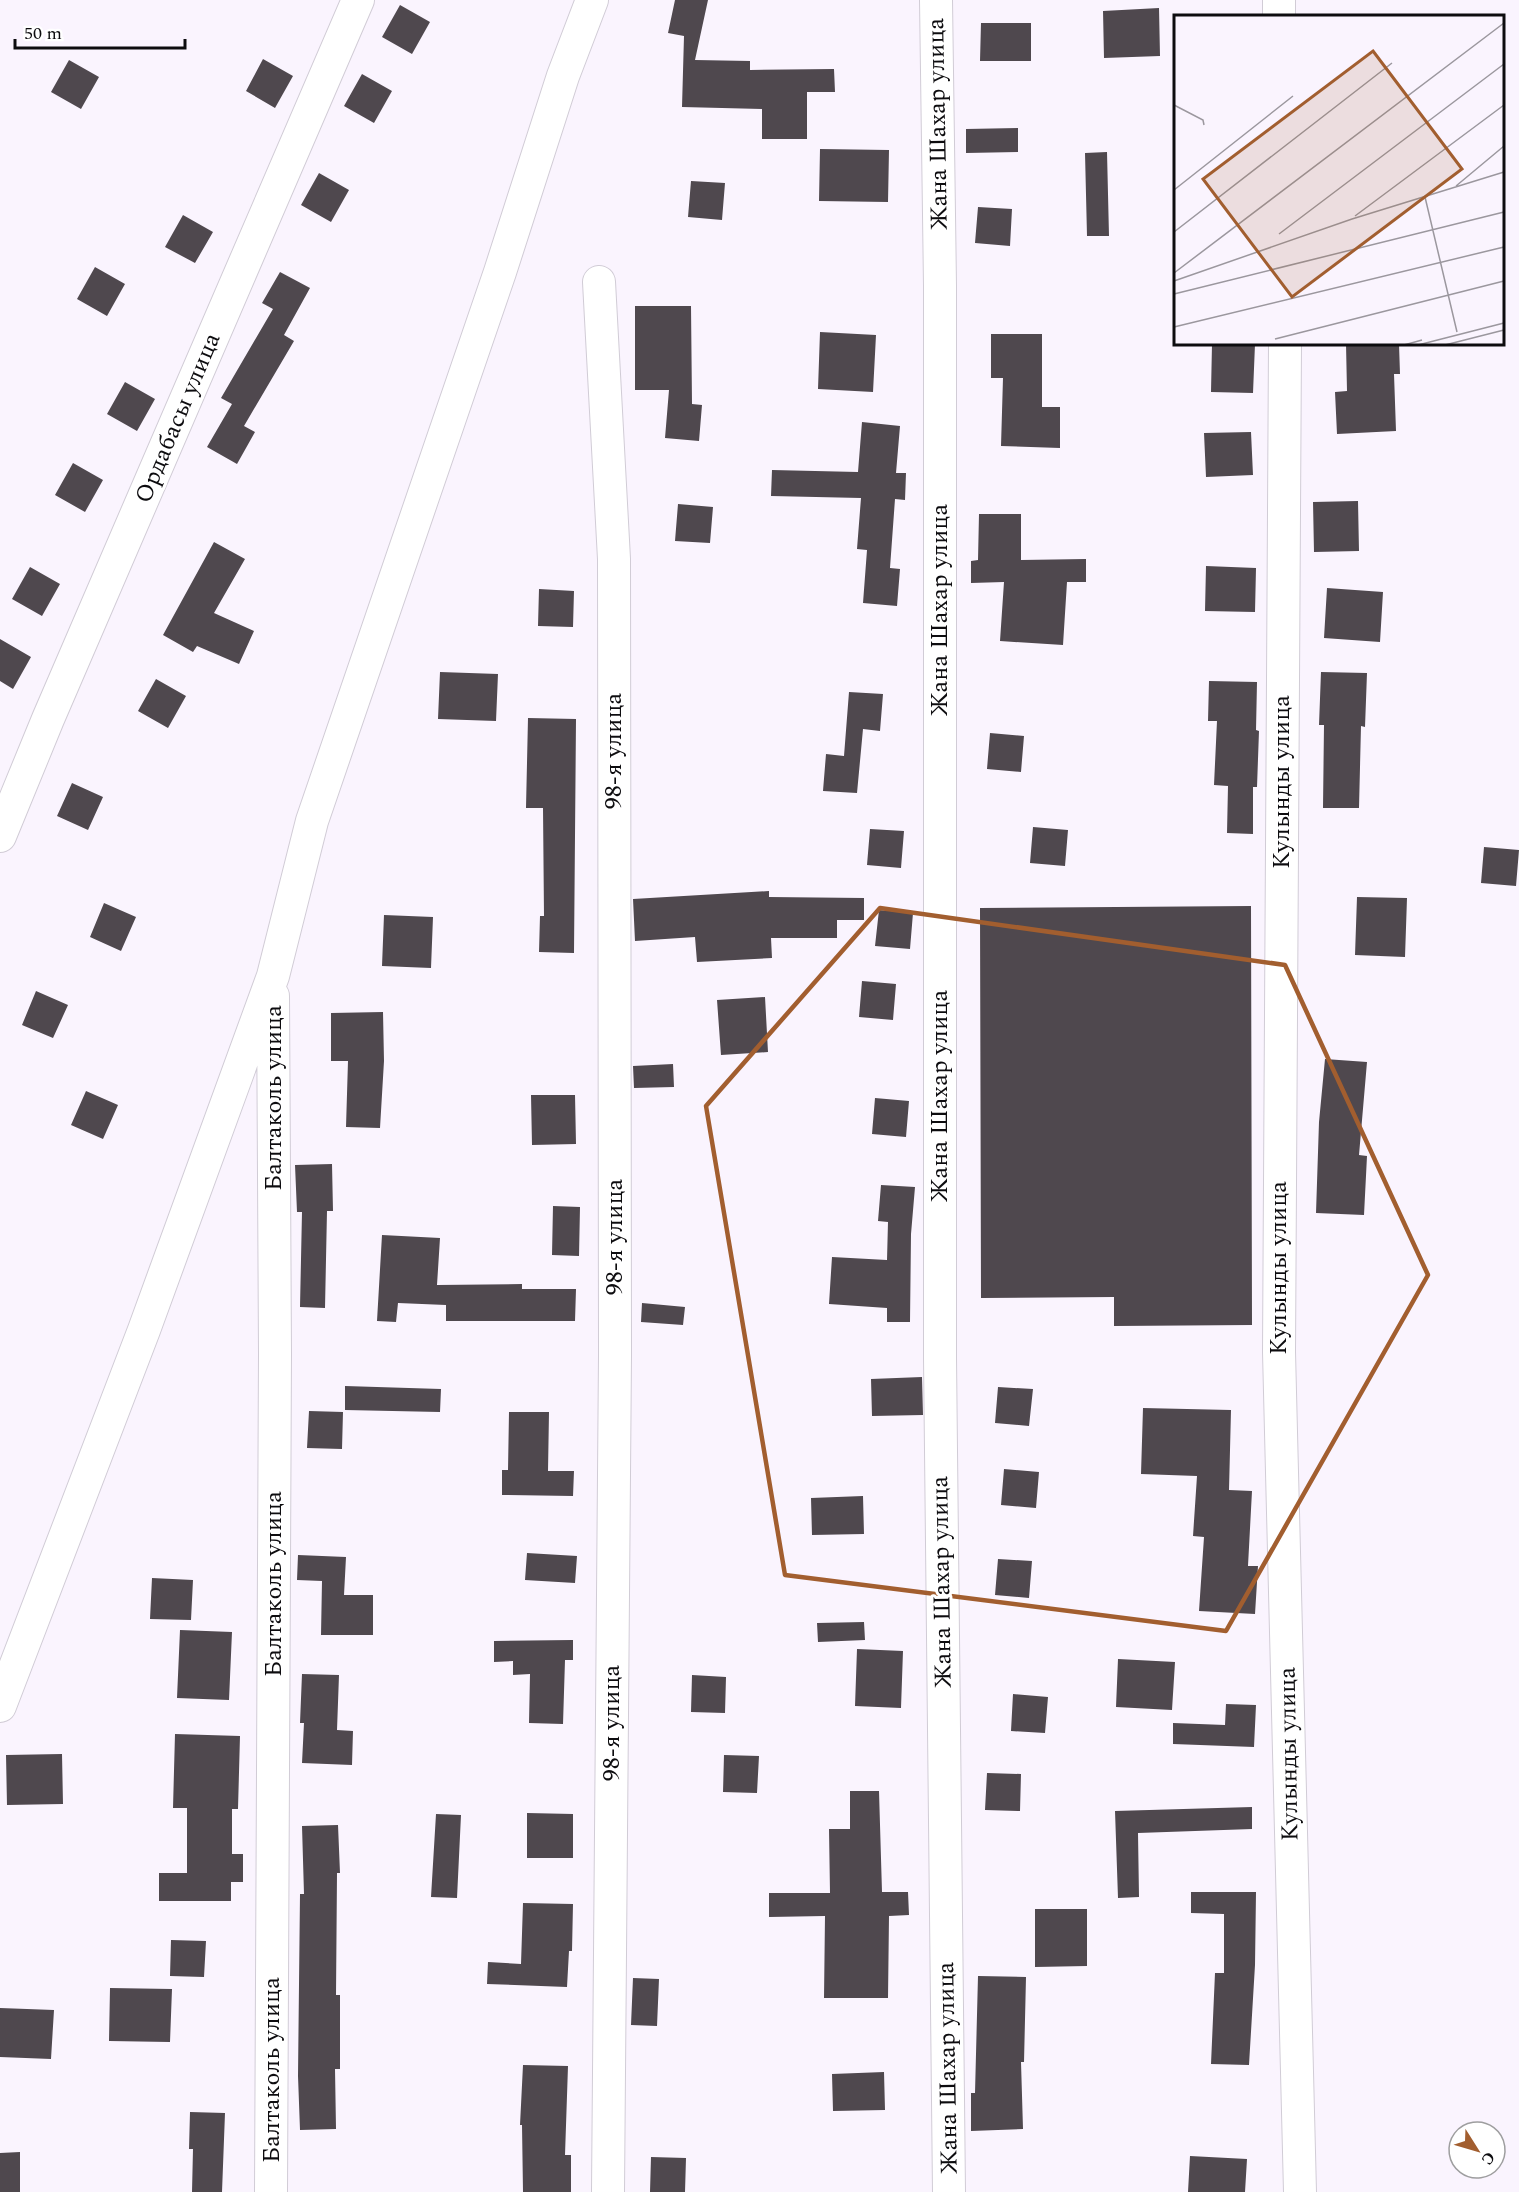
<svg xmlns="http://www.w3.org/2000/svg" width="1519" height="2192" font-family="Spectral,serif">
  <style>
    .building { fill: #4f484e }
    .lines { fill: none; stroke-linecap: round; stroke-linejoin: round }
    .minor-casing { stroke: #d1ccd6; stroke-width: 34 }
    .minor { stroke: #fff; stroke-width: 32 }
    .marked { fill: none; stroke: #a25e2f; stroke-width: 4.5; stroke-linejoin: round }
    .labels { text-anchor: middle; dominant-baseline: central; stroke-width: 6; stroke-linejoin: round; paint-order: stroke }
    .street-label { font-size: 24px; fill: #0d0c0f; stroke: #fff }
    .inset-road { fill: none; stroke: #9b979e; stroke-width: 1.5 }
    .view { fill: #a25e2f; fill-opacity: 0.15; stroke: #a25e2f; stroke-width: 3 }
    .inset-edge { fill: none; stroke: #0d0c0f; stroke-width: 3 }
  </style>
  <rect width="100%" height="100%" fill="#faf4fe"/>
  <path class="building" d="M 675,0 L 708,0 L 695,60 L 750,61 L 750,70 L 834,69 L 835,92 L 807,92 L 807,139 L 762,139 L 762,109 L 682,107 L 684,36 L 668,33 Z
    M 400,5 L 430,22 L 412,54 L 382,37 Z
    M 1159,8 L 1160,56 L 1104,58 L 1103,11 Z
    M 981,23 L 1031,23 L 1031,61 L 980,61 Z
    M 263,59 L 293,76 L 275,108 L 246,91 Z
    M 69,60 L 99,77 L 81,109 L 51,92 Z
    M 362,74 L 392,91 L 374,123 L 344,106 Z
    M 1018,128 L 1018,152 L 966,153 L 966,129 Z
    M 820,149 L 889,150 L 888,202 L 819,201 Z
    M 1107,152 L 1109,236 L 1087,236 L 1085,153 Z
    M 319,173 L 349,190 L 331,222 L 301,205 Z
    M 691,181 L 725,183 L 722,220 L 688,217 Z
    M 978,207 L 1012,209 L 1010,246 L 975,243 Z
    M 183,215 L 213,232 L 195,263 L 165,247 Z
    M 95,267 L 125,284 L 107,316 L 77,299 Z
    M 280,272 L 310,288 L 284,335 L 294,341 L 244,426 L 255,432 L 237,464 L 207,447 L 232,404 L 221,398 L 273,309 L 262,303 Z
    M 635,306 L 691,306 L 692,404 L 702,405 L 699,441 L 665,438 L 669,390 L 635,390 Z
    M 820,332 L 876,335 L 873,392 L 818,389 Z
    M 991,334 L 1042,334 L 1042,407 L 1060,407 L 1060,448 L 1001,446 L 1003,378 L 991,378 Z
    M 1212,344 L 1255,344 L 1253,393 L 1211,392 Z
    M 1346,344 L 1399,344 L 1400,374 L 1394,374 L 1396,431 L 1337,434 L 1335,392 L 1347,391 Z
    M 125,382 L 155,399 L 137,431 L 107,414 Z
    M 862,422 L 900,426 L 896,473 L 906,473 L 905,500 L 895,499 L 890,568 L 900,569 L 897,606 L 863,603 L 867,550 L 857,549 L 861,498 L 771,496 L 772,470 L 858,472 Z
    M 1251,432 L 1253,475 L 1206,477 L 1204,433 Z
    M 73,463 L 103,480 L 85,512 L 55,495 Z
    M 1358,501 L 1359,551 L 1314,552 L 1313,502 Z
    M 678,504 L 713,507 L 710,543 L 675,541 Z
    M 979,514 L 1021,514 L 1021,560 L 1086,559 L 1086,582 L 1067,582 L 1063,645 L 1000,641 L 1004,582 L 971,583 L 971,561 L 978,560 Z
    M 214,542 L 245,559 L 214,613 L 254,631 L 239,664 L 197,646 L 193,652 L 163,635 Z
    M 1206,566 L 1256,568 L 1255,612 L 1205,611 Z
    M 30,567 L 60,584 L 42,616 L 12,599 Z
    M 1327,588 L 1383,592 L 1380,642 L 1324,638 Z
    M 539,589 L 574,591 L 573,627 L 538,626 Z
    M 0,639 L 31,657 L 13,689 L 0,681 Z
    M 440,672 L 498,674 L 496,721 L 438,719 Z
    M 1321,672 L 1367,673 L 1365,727 L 1361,726 L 1359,808 L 1323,808 L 1324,725 L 1319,725 Z
    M 156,679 L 186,696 L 168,728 L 138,711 Z
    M 1209,681 L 1257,682 L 1256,730 L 1259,731 L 1257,787 L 1253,787 L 1253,834 L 1227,833 L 1228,786 L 1214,785 L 1217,721 L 1208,721 Z
    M 849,692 L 883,694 L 880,731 L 863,729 L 857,793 L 823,791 L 826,754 L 844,756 Z
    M 528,718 L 576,719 L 574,953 L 539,952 L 540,916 L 544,916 L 543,808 L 526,808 Z
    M 990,733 L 1024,736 L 1021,772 L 987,769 Z
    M 72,783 L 103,797 L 88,830 L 57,816 Z
    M 1033,827 L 1068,830 L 1065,866 L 1030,863 Z
    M 870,829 L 904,831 L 901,868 L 867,865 Z
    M 1484,847 L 1519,850 L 1516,886 L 1481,883 Z
    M 769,891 L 769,897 L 864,898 L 864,920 L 837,920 L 837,938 L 771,938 L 772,958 L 697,962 L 695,937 L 635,941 L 633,899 Z
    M 1357,897 L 1407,898 L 1405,957 L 1355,955 Z
    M 104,903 L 136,917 L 121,951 L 90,937 Z
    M 1251,906 L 1252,1325 L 1114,1326 L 1114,1297 L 981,1298 L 980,908 Z
    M 879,910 L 913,913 L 910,949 L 875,946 Z
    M 384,915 L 433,917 L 431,968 L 382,966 Z
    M 862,981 L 896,984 L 893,1020 L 859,1017 Z
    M 36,991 L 68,1005 L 53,1038 L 22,1025 Z
    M 765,997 L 768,1052 L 721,1055 L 717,1000 Z
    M 383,1012 L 384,1061 L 380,1128 L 346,1127 L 348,1061 L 331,1061 L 331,1013 Z
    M 1325,1059 L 1367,1062 L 1359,1155 L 1367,1156 L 1364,1215 L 1316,1213 L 1319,1122 Z
    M 673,1064 L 674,1087 L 634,1088 L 633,1066 Z
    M 86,1091 L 118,1105 L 103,1139 L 71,1125 Z
    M 531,1095 L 575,1095 L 576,1144 L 532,1145 Z
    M 875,1098 L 909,1101 L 906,1137 L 872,1134 Z
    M 332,1164 L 333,1211 L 327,1211 L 325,1308 L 300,1307 L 302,1212 L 297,1212 L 295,1165 Z
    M 881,1185 L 915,1187 L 911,1234 L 910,1322 L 887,1322 L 887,1308 L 829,1304 L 832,1257 L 887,1260 L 888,1222 L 878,1221 Z
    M 553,1206 L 580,1207 L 579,1256 L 552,1255 Z
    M 382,1235 L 440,1238 L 437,1285 L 522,1284 L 522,1289 L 576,1289 L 575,1321 L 446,1321 L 446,1305 L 398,1303 L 396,1322 L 377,1321 Z
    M 642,1303 L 685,1307 L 683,1325 L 641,1322 Z
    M 922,1377 L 923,1415 L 872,1416 L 871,1379 Z
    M 345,1386 L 441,1389 L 440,1412 L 345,1410 Z
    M 998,1387 L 1033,1389 L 1029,1426 L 995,1423 Z
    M 1143,1408 L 1231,1410 L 1229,1490 L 1252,1491 L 1248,1566 L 1258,1566 L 1255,1614 L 1199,1611 L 1204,1537 L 1193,1536 L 1197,1476 L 1141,1474 Z
    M 309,1411 L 343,1412 L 342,1449 L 307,1448 Z
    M 509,1412 L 549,1412 L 548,1471 L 574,1471 L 573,1496 L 502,1495 L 502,1470 L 508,1470 Z
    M 1004,1469 L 1039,1472 L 1036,1508 L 1001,1505 Z
    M 863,1496 L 864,1534 L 812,1535 L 811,1498 Z
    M 527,1553 L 577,1556 L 575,1583 L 525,1580 Z
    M 298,1555 L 346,1557 L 344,1595 L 373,1595 L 373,1635 L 321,1635 L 322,1581 L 297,1580 Z
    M 998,1559 L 1032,1561 L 1029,1598 L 995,1595 Z
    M 152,1578 L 193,1580 L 191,1620 L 150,1619 Z
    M 864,1622 L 865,1640 L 818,1642 L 817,1623 Z
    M 180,1630 L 232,1632 L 229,1700 L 177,1698 Z
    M 573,1640 L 573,1660 L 565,1660 L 563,1724 L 529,1723 L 530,1674 L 513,1675 L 513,1661 L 494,1662 L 494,1641 Z
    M 857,1649 L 903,1651 L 901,1708 L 855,1706 Z
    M 1118,1659 L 1175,1662 L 1172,1710 L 1116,1707 Z
    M 302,1674 L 339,1675 L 337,1730 L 353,1731 L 352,1765 L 302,1763 L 304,1723 L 300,1723 Z
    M 692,1675 L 726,1677 L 725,1713 L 691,1712 Z
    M 1013,1694 L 1048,1697 L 1045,1733 L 1011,1731 Z
    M 1226,1704 L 1256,1705 L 1254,1747 L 1173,1744 L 1173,1723 L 1225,1725 Z
    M 175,1734 L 240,1736 L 238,1809 L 232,1809 L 232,1854 L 243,1854 L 243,1882 L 231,1882 L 231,1901 L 159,1901 L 159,1873 L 187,1873 L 187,1808 L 173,1808 Z
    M 62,1754 L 63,1804 L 7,1805 L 6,1755 Z
    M 724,1755 L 759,1756 L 757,1793 L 723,1792 Z
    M 987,1773 L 1021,1774 L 1020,1811 L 985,1810 Z
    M 850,1791 L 879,1791 L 882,1892 L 908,1892 L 909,1915 L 889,1916 L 888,1998 L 824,1998 L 825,1916 L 769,1917 L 769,1893 L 830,1893 L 829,1829 L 850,1829 Z
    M 1252,1807 L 1252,1829 L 1138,1833 L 1139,1897 L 1118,1898 L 1115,1811 Z
    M 527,1813 L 573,1814 L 573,1858 L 527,1858 Z
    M 436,1814 L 461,1815 L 457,1898 L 431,1897 Z
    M 338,1825 L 340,1873 L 337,1873 L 336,1995 L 340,1995 L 340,2069 L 335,2069 L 336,2129 L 300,2130 L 298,2076 L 300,1894 L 304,1894 L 302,1826 Z
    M 1191,1892 L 1256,1892 L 1255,1965 L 1249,2065 L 1211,2064 L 1215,1973 L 1224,1973 L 1224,1914 L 1191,1913 Z
    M 523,1903 L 573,1904 L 572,1951 L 569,1951 L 567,1987 L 487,1984 L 488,1962 L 521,1964 Z
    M 1035,1909 L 1087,1909 L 1087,1966 L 1035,1967 Z
    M 171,1940 L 206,1941 L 204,1977 L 170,1976 Z
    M 978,1976 L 1026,1977 L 1024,2062 L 1021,2062 L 1023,2129 L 971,2131 L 971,2093 L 975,2093 Z
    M 633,1978 L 659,1979 L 657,2026 L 631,2025 Z
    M 110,1988 L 172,1989 L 170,2042 L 109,2041 Z
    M 0,2008 L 54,2010 L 51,2059 L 0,2057 Z
    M 523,2065 L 568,2066 L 565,2155 L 571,2155 L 571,2192 L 523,2192 L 522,2125 L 520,2125 Z
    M 884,2072 L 885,2110 L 833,2111 L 832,2074 Z
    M 190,2112 L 225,2113 L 222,2192 L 192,2192 L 193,2149 L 189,2149 Z
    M 20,2152 L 20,2192 L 0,2192 L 0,2153 Z
    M 1190,2156 L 1247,2159 L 1245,2192 L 1188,2192 Z
    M 651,2157 L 686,2158 L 685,2192 L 650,2192 Z"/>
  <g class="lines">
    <defs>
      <path id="minor" d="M 936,0 L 940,286 L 940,1358 L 949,2192
        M 1279,16 L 1279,0
        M 599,282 L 614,559 L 615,1355 L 608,2192
        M 1285,344 L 1279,1352 L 1300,2192
        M 0,836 L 48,719 L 358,0
        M 0,1706 L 144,1330 L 273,976 L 312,821 L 500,272 L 563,76 L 592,0
        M 271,2192 L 275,1353 L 273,996"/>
    </defs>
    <use href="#minor" class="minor-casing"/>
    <use href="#minor" class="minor"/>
  </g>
  <path class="marked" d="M 880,908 L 1285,965 L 1428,1275 L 1226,1631 L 785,1575 L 706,1106 Z"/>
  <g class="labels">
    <g class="street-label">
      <text transform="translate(938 124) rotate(-91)">Жана Шахар улица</text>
      <text transform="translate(178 418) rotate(-67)">Ордабасы улица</text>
      <text transform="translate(940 610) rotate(-90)">Жана Шахар улица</text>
      <text transform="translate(614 751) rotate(-90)">98-я улица</text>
      <text transform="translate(1282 782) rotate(-90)">Кулынды улица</text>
      <text transform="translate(940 1096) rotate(-90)">Жана Шахар улица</text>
      <text transform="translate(274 1098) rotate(-90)">Балтаколь улица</text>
      <text transform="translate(615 1237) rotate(-90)">98-я улица</text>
      <text transform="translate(1279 1268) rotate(-90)">Кулынды улица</text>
      <text transform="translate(942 1582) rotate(-91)">Жана Шахар улица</text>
      <text transform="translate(274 1584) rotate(-90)">Балтаколь улица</text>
      <text transform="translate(612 1723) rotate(-90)">98-я улица</text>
      <text transform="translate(1289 1754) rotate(-91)">Кулынды улица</text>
      <text transform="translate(948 2068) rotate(-91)">Жана Шахар улица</text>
      <text transform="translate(272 2070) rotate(-90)">Балтаколь улица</text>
    </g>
  </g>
  <g transform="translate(1174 15)">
    <rect width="330" height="330" fill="#faf4fe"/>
    <path class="inset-road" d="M 0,90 L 29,105 L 30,110M 282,171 L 330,131M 0,175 L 119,81M 251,182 L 283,317M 181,201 L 330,90M 0,217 L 218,48M 105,219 L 330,49M 0,258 L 330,8M 0,266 L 178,204 L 330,157M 0,279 L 330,197M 0,312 L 330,232M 101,324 L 330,266M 230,330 L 248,325M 244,330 L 330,308M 271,330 L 330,315"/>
    <path class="view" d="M 199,36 L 288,154 L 118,282 L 29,164 Z"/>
    <rect width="330" height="330" class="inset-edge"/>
  </g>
  <g transform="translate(1477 2150) rotate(127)"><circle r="28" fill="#ffffff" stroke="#9e9e9f" stroke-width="1.5"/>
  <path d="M0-4.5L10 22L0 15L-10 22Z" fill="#a25e2f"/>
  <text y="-9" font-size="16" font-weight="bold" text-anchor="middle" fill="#0d0c0f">С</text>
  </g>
  <path d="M15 39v9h170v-9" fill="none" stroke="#0d0c0f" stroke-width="3"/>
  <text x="24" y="39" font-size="18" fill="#0d0c0f" stroke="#ffffff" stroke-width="4.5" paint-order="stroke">50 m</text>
</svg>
